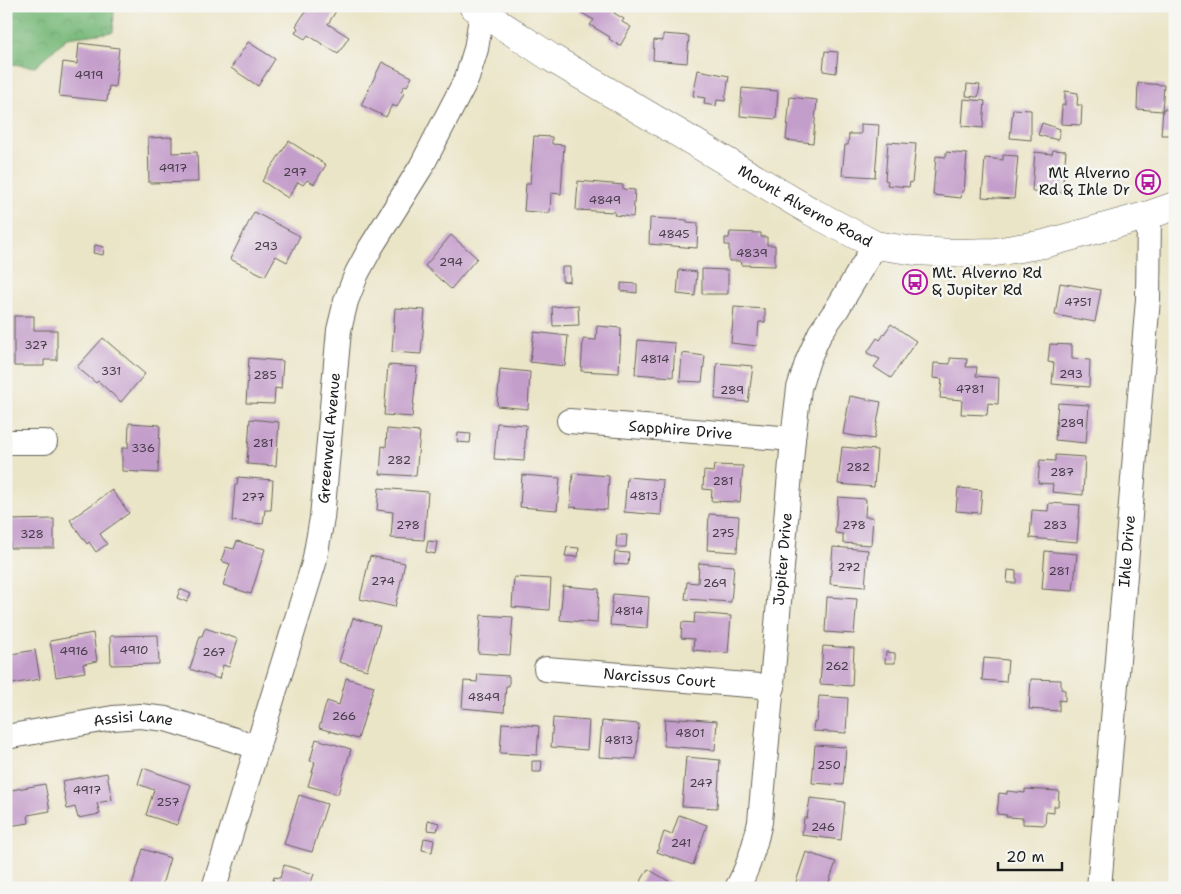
<svg xmlns="http://www.w3.org/2000/svg" width="1181" height="894" font-family="'Shantell Sans',sans-serif">
  <style>
    .forest { fill: url(#forest-crowns); stroke: #4b6b4c }
    .building { fill: #c49ecb }
    .lines { fill: none; stroke-linecap: round; stroke-linejoin: round }
    .minor-casing { stroke: #646258; stroke-width: 26 }
    .tertiary-casing { stroke: #646258; stroke-width: 29 }
    .minor { stroke: #fff; stroke-width: 24 }
    .tertiary { stroke: #fff; stroke-width: 28 }
    .labels { text-anchor: middle; dominant-baseline: central; stroke-width: 5; stroke-linejoin: round; paint-order: stroke }
    .number-label { font-size: 12px; fill: #463c48 }
    .poi-label { font-size: 15px; fill: #1c1c1c; stroke: #f6f6f2; text-anchor: end }
    .street-label { font-size: 15px; fill: #1c1c1c; stroke: #f6f6f2 }
  </style>
  <defs>
    <pattern id="forest-crowns" width="20" height="18" patternUnits="userSpaceOnUse" patternTransform="scale(1.25)"><rect width="20" height="18" fill="#7aba7b"/><path d="M2 6a3 3 0 1 1 6 0M12 15a3 3 0 1 1 6 0" fill="none" stroke="#699f6a"/></pattern>
  </defs>
  <rect width="100%" height="100%" fill="#f6f6f2"/>
  <filter id="ink" filterUnits="userSpaceOnUse"><feTurbulence type="fractalNoise" baseFrequency=".02" numOctaves="2"/><feDisplacementMap in="SourceGraphic" scale="10" xChannelSelector="R" yChannelSelector="G"/><feConvolveMatrix kernelMatrix="1 2 1 2 8 2 1 2 1" color-interpolation-filters="sRGB"/></filter>
  <filter id="wash" filterUnits="userSpaceOnUse"><feTurbulence type="fractalNoise" baseFrequency=".0096" numOctaves="4" result="noise"/><feDisplacementMap in="SourceGraphic" scale="20" xChannelSelector="R" yChannelSelector="G"/><feGaussianBlur stdDeviation="1.12" result="paint"/><feColorMatrix in="noise" values="0 0 0 0 0 0 0 0 0 0 0 0 0 0 0 0 0 1.4 0 .05"/><feComposite in="paint" operator="in"/></filter>
  <g filter="url(#wash)">
    <rect width="100%" height="100%" fill="#ebe5c8"/>
    <path class="forest" d="M 6,6 L 111,6 L 114,9 L 113,32 L 67,38 L 35,67 L 12,64 L 6,60 Z"/>
    <g id="blocks">
      <path class="building" d="M 309,6 L 339,6 L 328,24 L 349,37 L 338,54 L 308,35 L 305,39 L 295,33 L 298,28 L 296,26 Z
        M 583,6 L 618,6 L 614,13 L 624,19 L 622,22 L 631,27 L 620,46 L 609,39 L 610,37 L 590,25 L 594,20 L 580,12 Z
        M 663,34 L 689,36 L 687,63 L 653,60 L 654,40 L 663,41 Z
        M 248,42 L 275,59 L 258,86 L 231,68 Z
        M 79,43 L 119,48 L 115,87 L 109,86 L 107,101 L 59,96 L 63,62 L 77,64 Z
        M 825,51 L 838,52 L 836,73 L 823,71 Z
        M 382,62 L 412,77 L 407,86 L 405,85 L 401,92 L 404,93 L 397,107 L 392,105 L 386,117 L 361,105 Z
        M 698,70 L 729,76 L 725,101 L 717,100 L 716,106 L 704,104 L 705,98 L 693,96 Z
        M 1138,83 L 1164,85 L 1162,111 L 1137,109 Z
        M 967,84 L 980,85 L 978,97 L 966,96 Z
        M 742,88 L 778,91 L 776,119 L 740,116 Z
        M 1065,91 L 1078,93 L 1077,105 L 1082,105 L 1081,125 L 1061,124 L 1062,105 L 1065,105 Z
        M 790,97 L 817,100 L 813,143 L 786,140 Z
        M 964,99 L 985,101 L 983,128 L 962,126 Z
        M 1013,109 L 1031,110 L 1031,140 L 1010,138 Z
        M 1163,109 L 1175,110 L 1175,140 L 1171,140 L 1171,135 L 1161,135 Z
        M 1042,123 L 1060,129 L 1058,140 L 1038,135 Z
        M 861,124 L 879,125 L 875,177 L 842,175 L 845,145 L 848,145 L 849,134 L 861,134 Z
        M 534,136 L 552,137 L 552,144 L 564,145 L 561,194 L 551,193 L 550,213 L 524,211 L 526,184 L 530,184 Z
        M 172,137 L 172,153 L 197,152 L 198,182 L 149,183 L 148,138 Z
        M 289,141 L 326,165 L 314,184 L 307,180 L 303,185 L 298,182 L 288,198 L 262,181 Z
        M 888,142 L 916,144 L 912,183 L 910,182 L 909,187 L 887,185 L 888,181 L 885,180 Z
        M 1053,150 L 1066,151 L 1062,193 L 1032,191 L 1035,152 L 1052,154 Z
        M 946,152 L 967,154 L 964,191 L 962,191 L 961,198 L 933,195 L 936,156 L 946,157 Z
        M 1003,155 L 1018,156 L 1014,199 L 982,197 L 985,158 L 1003,160 Z
        M 578,181 L 623,185 L 623,189 L 635,190 L 633,217 L 614,215 L 615,212 L 576,210 Z
        M 254,212 L 300,236 L 287,262 L 276,256 L 265,276 L 230,259 Z
        M 650,218 L 687,220 L 687,222 L 698,223 L 697,248 L 649,244 Z
        M 730,232 L 761,233 L 761,237 L 767,237 L 767,245 L 775,245 L 775,266 L 741,265 L 740,261 L 729,261 L 729,245 L 725,245 L 725,238 L 729,238 Z
        M 451,235 L 477,258 L 451,289 L 425,266 Z
        M 95,245 L 104,247 L 103,255 L 93,253 Z
        M 562,267 L 570,267 L 570,282 L 562,281 Z
        M 702,269 L 728,270 L 728,294 L 702,294 Z
        M 679,270 L 697,272 L 695,296 L 677,294 Z
        M 621,283 L 637,284 L 637,293 L 621,291 Z
        M 1060,283 L 1101,290 L 1095,322 L 1055,315 Z
        M 578,305 L 579,325 L 553,326 L 552,307 Z
        M 734,307 L 765,309 L 765,322 L 759,322 L 757,346 L 731,343 Z
        M 395,308 L 425,310 L 421,354 L 392,352 Z
        M 14,316 L 34,316 L 34,330 L 57,330 L 57,360 L 44,360 L 44,366 L 14,366 Z
        M 891,324 L 916,341 L 891,378 L 874,367 L 880,359 L 867,353 L 877,338 L 880,340 Z
        M 597,326 L 621,328 L 619,373 L 581,371 L 583,339 L 596,340 Z
        M 534,332 L 568,336 L 565,366 L 530,362 Z
        M 103,338 L 145,374 L 121,402 L 98,381 L 96,383 L 77,367 Z
        M 638,340 L 675,343 L 673,377 L 635,374 Z
        M 1050,344 L 1072,345 L 1072,359 L 1090,360 L 1089,387 L 1052,384 L 1054,363 L 1048,362 Z
        M 682,353 L 705,356 L 702,382 L 680,381 Z
        M 249,358 L 283,361 L 281,389 L 275,388 L 274,404 L 246,403 Z
        M 950,358 L 967,359 L 966,367 L 977,367 L 976,376 L 999,378 L 998,404 L 988,403 L 987,415 L 961,414 L 962,400 L 940,398 L 942,379 L 933,378 L 934,363 L 950,364 Z
        M 717,363 L 753,366 L 748,402 L 715,399 Z
        M 388,365 L 417,367 L 412,417 L 384,415 Z
        M 500,369 L 530,372 L 528,409 L 497,406 Z
        M 850,396 L 881,402 L 874,439 L 843,434 Z
        M 1058,403 L 1089,405 L 1086,443 L 1055,440 Z
        M 250,419 L 279,422 L 276,466 L 247,464 Z
        M 129,423 L 160,425 L 158,473 L 122,471 L 122,448 L 128,448 Z
        M 497,423 L 526,425 L 524,461 L 494,459 Z
        M 387,429 L 420,432 L 416,476 L 380,474 L 382,446 L 386,447 Z
        M 458,433 L 471,434 L 470,443 L 457,442 Z
        M 842,447 L 877,450 L 874,487 L 838,484 Z
        M 1055,455 L 1085,457 L 1083,495 L 1052,492 L 1053,484 L 1038,483 L 1040,460 L 1055,461 Z
        M 714,465 L 743,466 L 740,502 L 711,501 L 712,490 L 703,489 L 704,471 L 713,472 Z
        M 573,473 L 609,476 L 607,510 L 570,507 Z
        M 522,475 L 560,478 L 557,510 L 520,507 Z
        M 238,477 L 273,480 L 271,510 L 265,510 L 263,524 L 232,521 L 235,485 L 237,485 Z
        M 627,477 L 663,480 L 661,515 L 624,512 Z
        M 379,488 L 428,492 L 424,540 L 391,538 L 393,512 L 377,510 Z
        M 958,488 L 982,490 L 980,513 L 956,511 Z
        M 112,490 L 129,513 L 100,534 L 107,544 L 96,552 L 89,542 L 87,544 L 70,520 Z
        M 838,497 L 866,499 L 865,517 L 873,517 L 871,545 L 843,543 L 843,534 L 835,533 Z
        M 1049,503 L 1080,505 L 1077,542 L 1030,538 L 1032,510 L 1048,511 Z
        M 709,514 L 739,516 L 737,552 L 707,550 Z
        M 54,519 L 54,548 L 10,548 L 10,520 Z
        M 617,535 L 627,535 L 626,547 L 616,547 Z
        M 237,541 L 265,549 L 251,594 L 223,585 L 230,564 L 221,561 L 226,547 L 234,549 Z
        M 428,541 L 437,542 L 435,554 L 426,552 Z
        M 567,547 L 579,548 L 578,557 L 565,556 Z
        M 833,547 L 868,550 L 865,587 L 830,584 Z
        M 1045,551 L 1077,554 L 1073,591 L 1042,589 Z
        M 615,552 L 629,553 L 628,565 L 614,564 Z
        M 370,556 L 405,563 L 395,607 L 360,599 Z
        M 699,563 L 734,566 L 731,602 L 685,599 L 687,582 L 698,583 Z
        M 1008,570 L 1016,571 L 1016,583 L 1007,583 Z
        M 514,577 L 551,579 L 549,610 L 512,607 Z
        M 563,586 L 599,589 L 597,623 L 560,620 Z
        M 180,589 L 191,594 L 187,602 L 177,598 Z
        M 613,594 L 649,597 L 647,628 L 610,625 Z
        M 827,597 L 857,599 L 854,634 L 825,632 Z
        M 695,613 L 731,616 L 728,653 L 693,650 L 694,639 L 681,638 L 682,622 L 694,623 Z
        M 481,615 L 513,617 L 510,655 L 478,653 Z
        M 353,618 L 380,626 L 367,670 L 339,662 Z
        M 205,628 L 238,639 L 229,667 L 223,665 L 219,679 L 190,669 L 200,636 L 202,636 Z
        M 93,633 L 97,661 L 83,664 L 85,672 L 56,677 L 50,641 Z
        M 158,635 L 159,664 L 111,665 L 110,636 Z
        M 823,646 L 854,648 L 852,686 L 820,684 Z
        M 35,650 L 40,679 L 6,685 L 6,655 Z
        M 886,652 L 895,653 L 895,663 L 885,663 Z
        M 984,658 L 1008,660 L 1006,682 L 982,680 Z
        M 478,674 L 509,676 L 509,686 L 506,686 L 504,712 L 462,708 L 464,681 L 477,682 Z
        M 346,678 L 374,686 L 358,739 L 319,728 L 327,701 L 339,705 Z
        M 1031,679 L 1061,680 L 1061,689 L 1065,690 L 1065,701 L 1059,700 L 1059,711 L 1029,709 Z
        M 819,696 L 848,698 L 846,733 L 813,731 L 814,722 L 817,722 Z
        M 553,718 L 589,721 L 587,750 L 551,747 Z
        M 680,718 L 717,721 L 715,750 L 664,746 L 665,719 L 680,720 Z
        M 602,721 L 639,724 L 636,759 L 599,757 Z
        M 502,723 L 539,726 L 537,755 L 500,753 Z
        M 316,739 L 351,749 L 338,794 L 308,786 L 315,762 L 310,761 Z
        M 815,745 L 846,747 L 843,785 L 812,783 Z
        M 686,757 L 720,760 L 717,808 L 682,806 Z
        M 532,761 L 542,761 L 541,772 L 532,772 Z
        M 143,768 L 191,785 L 177,825 L 146,815 L 154,790 L 138,784 Z
        M 107,773 L 112,800 L 97,803 L 100,814 L 78,818 L 75,807 L 67,809 L 62,781 Z
        M 45,784 L 50,811 L 28,815 L 29,823 L 8,826 L 6,816 L 6,791 Z
        M 1025,789 L 1059,791 L 1058,806 L 1054,806 L 1054,813 L 1046,812 L 1045,825 L 1023,824 L 1023,818 L 1006,817 L 1007,815 L 997,814 L 999,793 L 1007,794 L 1007,791 L 1025,793 Z
        M 299,795 L 327,804 L 312,852 L 284,844 Z
        M 810,798 L 845,802 L 841,840 L 802,835 L 804,818 L 807,818 Z
        M 679,815 L 707,825 L 693,865 L 657,852 L 664,832 L 672,835 Z
        M 428,820 L 439,823 L 437,831 L 427,830 Z
        M 424,838 L 434,840 L 432,852 L 422,850 Z
        M 143,849 L 170,858 L 161,888 L 131,888 Z
        M 806,852 L 836,862 L 827,888 L 794,888 Z
        M 284,865 L 314,874 L 309,888 L 271,888 L 274,877 L 280,878 Z
        M 648,869 L 675,885 L 674,888 L 637,888 Z"/>
    </g>
  </g>
  <g filter="url(#ink)">
    <use href="#blocks" fill-opacity="0" stroke="#646258" stroke-width="1"/>
    <g class="lines">
      <defs>
        <g id="minor">
          <path id="s1" d="M 569,421 L 793,439"/>
          <path d="M 6,442 L 45,442"/>
          <path id="s2" d="M 546,669 L 773,687"/>
          <path id="s3" d="M 6,737 L 113,718 L 140,716 L 166,719 L 258,747"/>
          <path id="s4" d="M 214,888 L 314,563 L 322,518 L 339,330 L 346,301 L 357,273 L 371,247 L 421,167 L 467,78 L 476,49 L 483,6"/>
          <path id="s5" d="M 737,888 C 749,867 755,845 760,822 L 793,439 L 799,388 L 808,360 L 820,333 L 837,309 L 875,245"/>
          <path id="s6" d="M 1099,888 L 1148,299 L 1149,215"/>
        </g>
        <g id="tertiary">
          <path id="s7" d="M 473,6 L 550,57 L 812,212 L 875,245 L 915,251 L 955,253 L 995,252 L 1044,244 L 1149,215 L 1175,206"/>
        </g>
      </defs>
      <use href="#minor" class="minor-casing"/>
      <use href="#tertiary" class="tertiary-casing"/>
      <use href="#minor" class="minor"/>
      <use href="#tertiary" class="tertiary"/>
    </g>
  </g>
  <defs>
    <symbol id="bus-ring" viewBox="-11 -11 22 22"><circle r="9.5" fill="#f6f6f2" stroke="#b5179e" stroke-width="1.5"/><path d="M-5-6H5V4H4V6H2V4H-2V6H-4V4H-5ZM-3.5-4V0h7V-4ZM-3.5 1.2v1.5H-2V1.2ZM2 1.2v1.5H3.5V1.2Z" fill="#b5179e"/></symbol>
  </defs>
  <g fill-rule="evenodd">
    <use href="#bus-ring" x="1134" y="168" width="28" height="28"/>
    <use href="#bus-ring" x="901" y="268" width="28" height="28"/>
  </g>
  <g class="labels">
    <g class="number-label">
      <text x="89" y="75">4919</text>
      <text x="173" y="168">4917</text>
      <text x="295" y="172">297</text>
      <text x="605" y="200">4849</text>
      <text x="674" y="234">4845</text>
      <text x="266" y="246">293</text>
      <text x="752" y="253">4839</text>
      <text x="451" y="262">294</text>
      <text x="1078" y="302">4751</text>
      <text x="36" y="345">327</text>
      <text x="655" y="359">4814</text>
      <text x="111" y="371">331</text>
      <text x="1071" y="374">293</text>
      <text x="265" y="375">285</text>
      <text x="970" y="389">4781</text>
      <text x="732" y="390">289</text>
      <text x="1072" y="423">289</text>
      <text x="263" y="443">281</text>
      <text x="143" y="448">336</text>
      <text x="399" y="460">282</text>
      <text x="858" y="467">282</text>
      <text x="1062" y="472">287</text>
      <text x="723" y="481">281</text>
      <text x="644" y="496">4813</text>
      <text x="253" y="497">277</text>
      <text x="408" y="525">278</text>
      <text x="854" y="525">278</text>
      <text x="1055" y="525">283</text>
      <text x="723" y="533">275</text>
      <text x="32" y="534">328</text>
      <text x="849" y="567">272</text>
      <text x="1059" y="571">281</text>
      <text x="383" y="581">274</text>
      <text x="715" y="583">269</text>
      <text x="629" y="611">4814</text>
      <text x="134" y="650">4910</text>
      <text x="74" y="651">4916</text>
      <text x="214" y="652">267</text>
      <text x="837" y="666">262</text>
      <text x="484" y="697">4849</text>
      <text x="344" y="716">266</text>
      <text x="690" y="733">4801</text>
      <text x="619" y="740">4813</text>
      <text x="829" y="765">250</text>
      <text x="701" y="783">247</text>
      <text x="87" y="790">4917</text>
      <text x="168" y="802">257</text>
      <text x="823" y="827">246</text>
      <text x="681" y="843">241</text>
    </g>
    <g class="poi-label">
      <text x="1130" y="173">Mt Alverno<tspan x="1130" dy="17">Rd &amp; Ihle Dr</tspan></text>
      <text x="932" y="273" text-anchor="start">Mt. Alverno Rd<tspan x="932" dy="17">&amp; Jupiter Rd</tspan></text>
    </g>
    <g class="street-label">
      <text stroke="none"><textPath href="#s7" startOffset="388">Mount Alverno Road</textPath></text>
      <text stroke="none"><textPath href="#s1" startOffset="112">Sapphire Drive</textPath></text>
      <text stroke="none"><textPath href="#s4" startOffset="466">Greenwell Avenue</textPath></text>
      <text stroke="none"><textPath href="#s6" startOffset="338">Ihle Drive</textPath></text>
      <text stroke="none"><textPath href="#s5" startOffset="334">Jupiter Drive</textPath></text>
      <text stroke="none"><textPath href="#s2" startOffset="114">Narcissus Court</textPath></text>
      <text stroke="none"><textPath href="#s3" startOffset="129">Assisi Lane</textPath></text>
    </g>
  </g>
  <rect width="1181" height="894" fill="none" stroke="#f6f6f2" stroke-width="25"/>
  <path d="M998 862v8h64v-8" fill="none" stroke="#1c1c1c" stroke-width="2.5"/>
  <text x="1006" y="862" font-size="15" fill="#1c1c1c" stroke="#f6f6f2" stroke-width="4" paint-order="stroke">20 m</text>
</svg>
